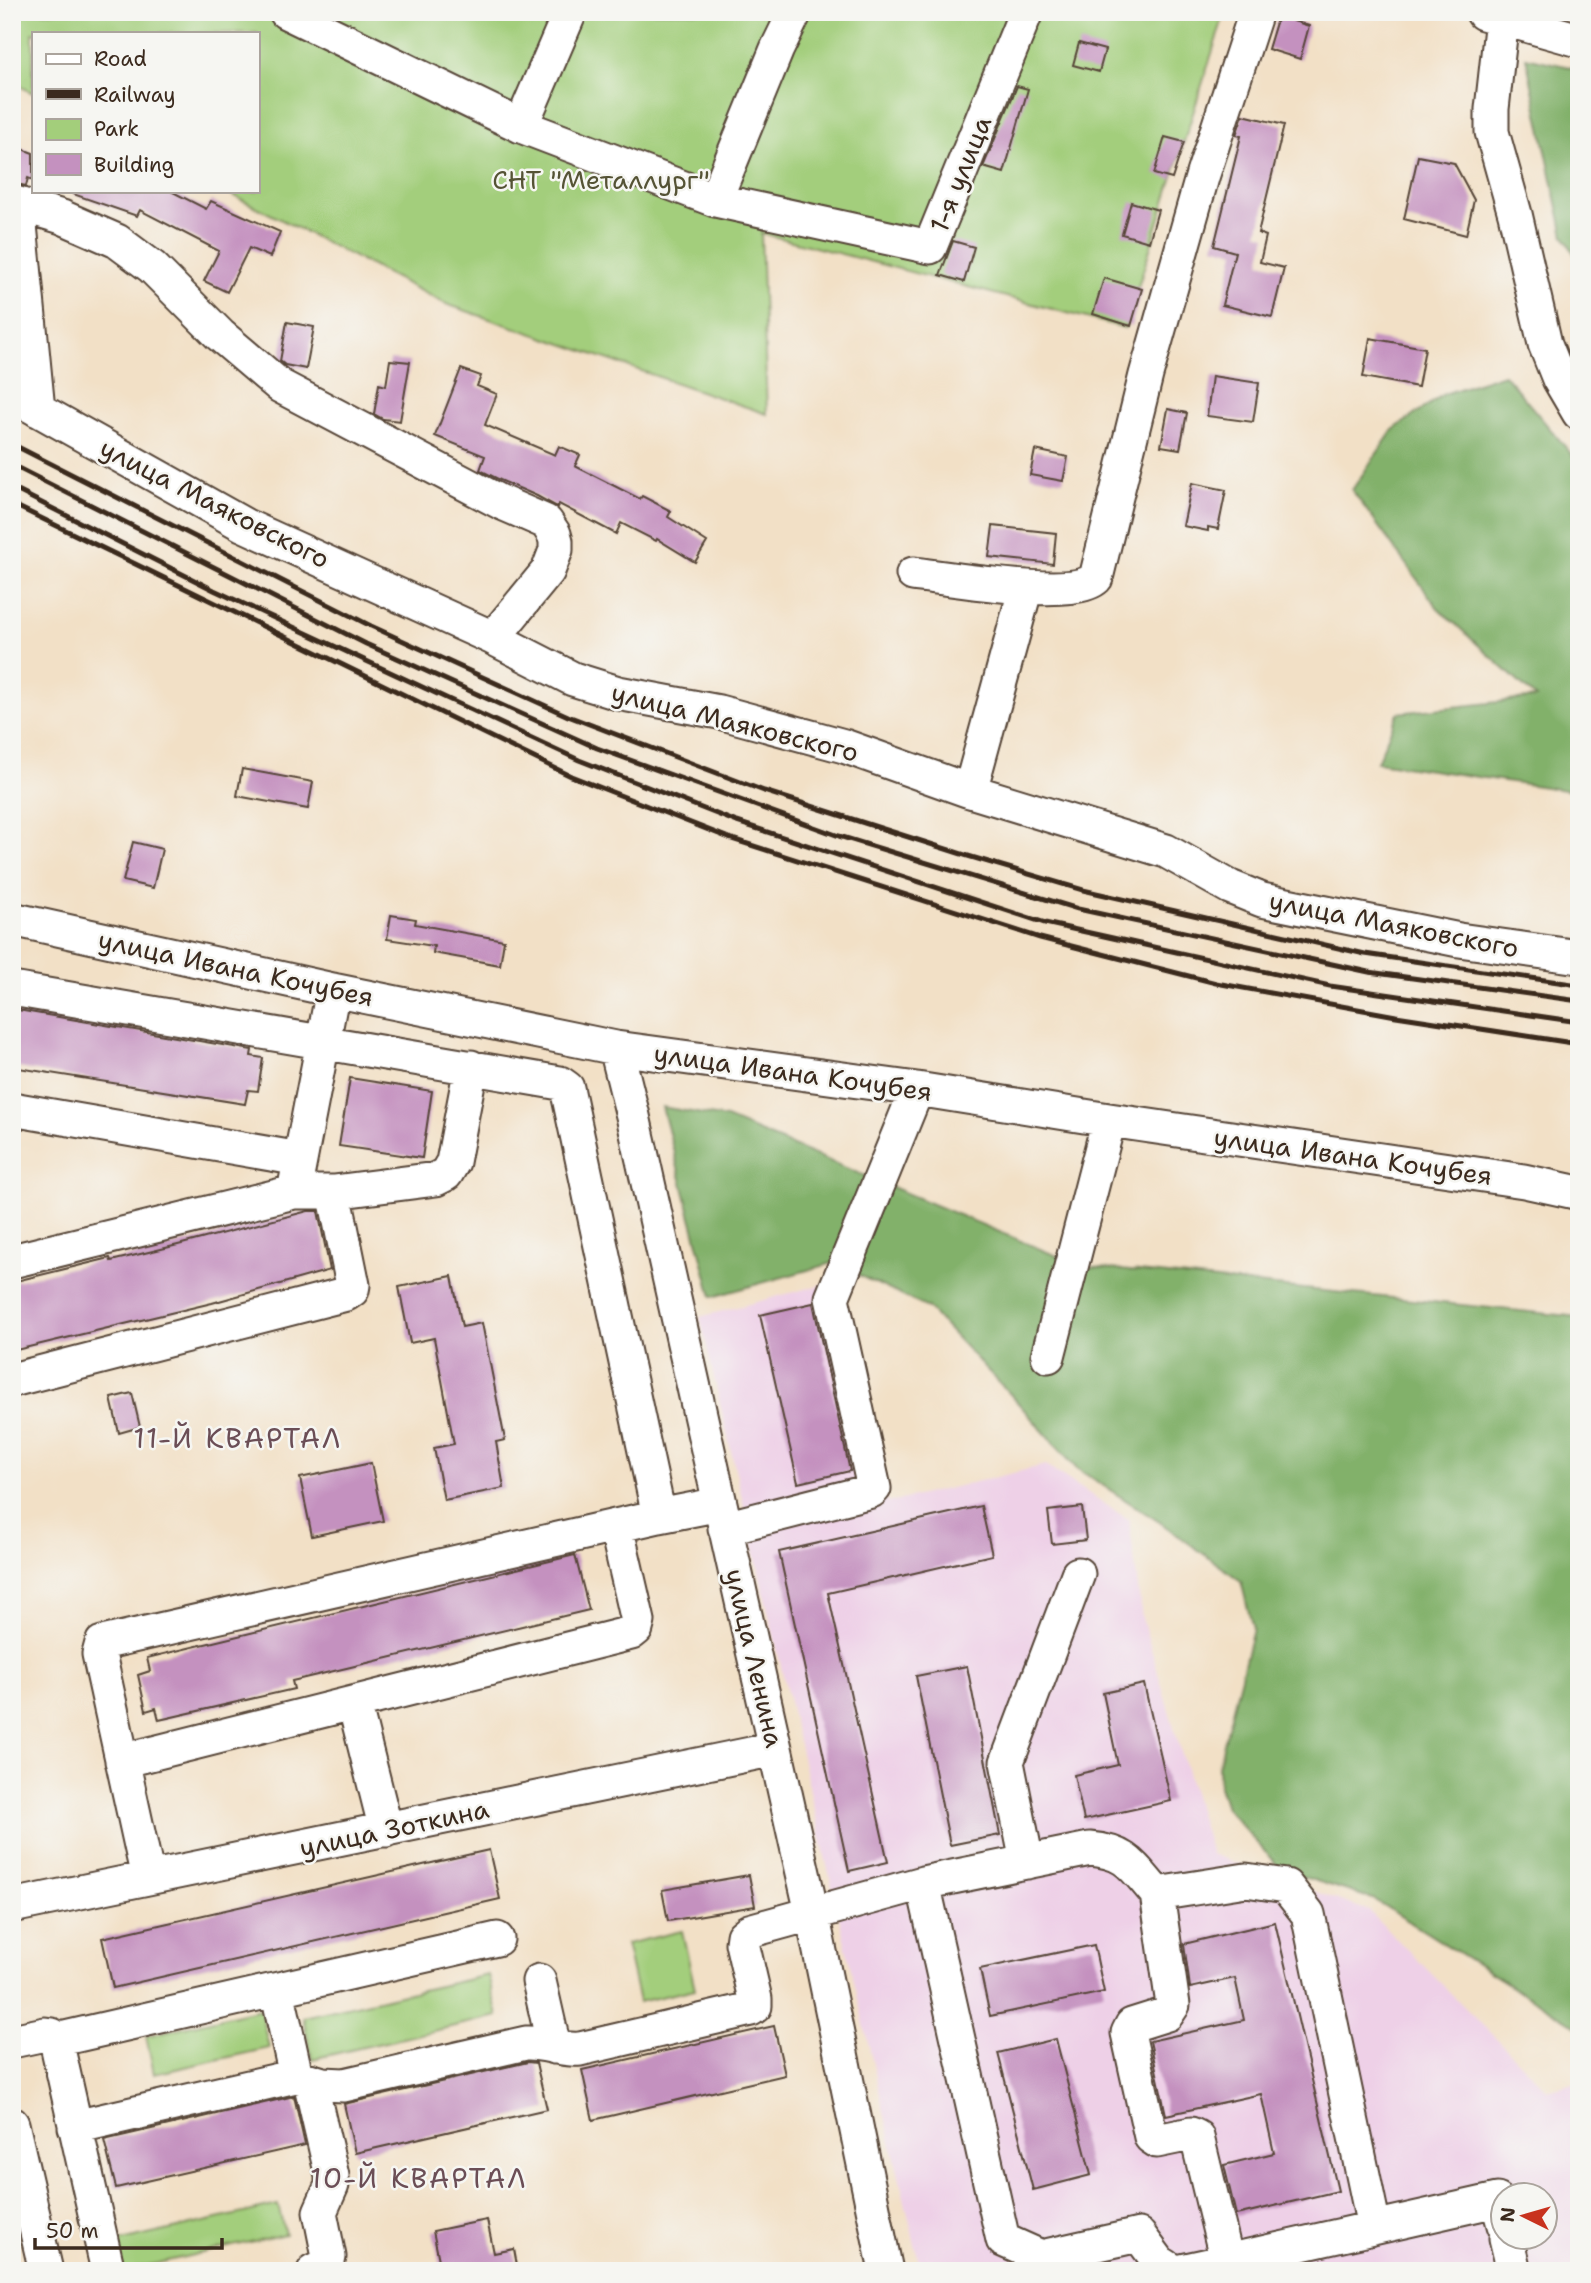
<svg xmlns="http://www.w3.org/2000/svg" width="1591" height="2283" font-family="'Shantell Sans',sans-serif">
  <style>
    .built { fill: #eed0e7; fill-rule: evenodd }
    .green { fill: #a3ce7b; stroke: #6f7c4c; stroke-width: 2 }
    .forest { fill: #82b16b; stroke: #5e6e44; stroke-width: 2 }
    .building { fill: #c491bf }
    .lines { fill: none; stroke-linecap: round; stroke-linejoin: round }
    .minor-casing { stroke: #564537; stroke-width: 37 }
    .minor { stroke: #fff; stroke-width: 33 }
    .rail { stroke: #3b2a1e; stroke-width: 5 }
    .labels { text-anchor: middle; dominant-baseline: central; stroke-width: 5; stroke-linejoin: round; paint-order: stroke }
    .street-label { font-size: 26px; fill: #3b2a1e; stroke: #f6f6f2 }
    .park-label { font-size: 26px; fill: #555335; stroke: #f6f6f2 }
    .neighbourhood-label { font-size: 28px; letter-spacing: 2px; fill: #6b4e56; stroke: #f6f6f2 }
  </style>
  <rect width="100%" height="100%" fill="#f6f6f2"/>
  <filter id="ink" filterUnits="userSpaceOnUse"><feTurbulence type="fractalNoise" baseFrequency=".0143" numOctaves="2"/><feDisplacementMap in="SourceGraphic" scale="14" xChannelSelector="R" yChannelSelector="G"/><feConvolveMatrix kernelMatrix="1 2 1 2 8 2 1 2 1" color-interpolation-filters="sRGB"/></filter>
  <filter id="wash" filterUnits="userSpaceOnUse"><feTurbulence type="fractalNoise" baseFrequency=".00686" numOctaves="4" result="noise"/><feDisplacementMap in="SourceGraphic" scale="28" xChannelSelector="R" yChannelSelector="G"/><feGaussianBlur stdDeviation="1.57" result="paint"/><feColorMatrix in="noise" values="0 0 0 0 0 0 0 0 0 0 0 0 0 0 0 0 0 1.4 0 .05"/><feComposite in="paint" operator="in"/></filter>
  <g filter="url(#wash)">
    <rect width="100%" height="100%" fill="#f2e0c6"/>
    <path class="built" d="M 839,1280 L 888,1503 L 1046,1465 L 1129,1520 L 1142,1618 L 1211,1854 L 1369,1911 L 1547,2090 L 1579,2082 L 1579,2271 L 921,2271 L 700,1317 ZM 1504,2196 L 1546,2196 L 1546,2238 L 1504,2238 Z"/>
    <path class="green" d="M 12,12 L 1225,12 L 1125,328 L 761,233 L 767,414 L 446,304 L 225,191 L 257,191 L 257,33 L 33,33 L 33,93 L 12,82 Z
      M 682,1931 L 695,1989 L 639,2002 L 626,1944 Z
      M 488,1975 L 498,2016 L 312,2059 L 303,2017 Z
      M 260,2009 L 269,2048 L 154,2074 L 146,2036 Z
      M 278,2205 L 285,2234 L 124,2271 L 117,2242 Z"/>
    <path class="forest" d="M 1526,57 L 1579,69 L 1579,262 L 1564,236 Z
      M 1504,374 L 1579,463 L 1579,792 L 1377,762 L 1398,713 L 1536,698 L 1438,608 L 1352,490 L 1393,430 L 1444,394 Z
      M 662,1107 L 726,1118 L 1081,1266 L 1579,1317 L 1579,2028 L 1373,1899 L 1281,1870 L 1226,1808 L 1219,1786 L 1218,1767 L 1253,1629 L 1241,1581 L 1161,1523 L 1076,1468 L 1011,1395 L 928,1308 L 833,1263 L 712,1297 Z"/>
    <g id="blocks">
      <path class="building" d="M 1278,16 L 1309,26 L 1300,59 L 1268,49 Z
        M 1079,43 L 1105,50 L 1099,72 L 1073,65 Z
        M 1017,86 L 1028,89 L 1004,173 L 983,167 Z
        M 1243,115 L 1284,125 L 1258,233 L 1266,236 L 1260,262 L 1284,268 L 1272,317 L 1222,305 L 1235,252 L 1214,246 L 1241,136 L 1236,135 Z
        M 1165,137 L 1184,142 L 1172,179 L 1154,174 Z
        M 12,145 L 33,153 L 33,180 L 28,178 L 26,186 L 12,183 Z
        M 1418,156 L 1454,163 L 1474,200 L 1466,235 L 1404,219 Z
        M 74,191 L 171,191 L 206,209 L 211,201 L 280,232 L 270,257 L 249,248 L 227,292 L 204,281 L 219,251 L 140,210 L 137,216 L 73,194 Z
        M 1131,202 L 1158,210 L 1149,242 L 1122,234 Z
        M 953,241 L 974,247 L 964,282 L 940,275 Z
        M 1104,278 L 1142,289 L 1131,326 L 1093,314 Z
        M 287,322 L 314,327 L 306,369 L 285,365 L 280,361 Z
        M 1370,338 L 1425,348 L 1418,387 L 1363,377 Z
        M 390,360 L 410,362 L 400,421 L 383,419 L 374,414 L 379,384 L 386,386 Z
        M 461,369 L 481,376 L 477,386 L 497,394 L 485,425 L 555,455 L 559,446 L 580,455 L 575,466 L 640,499 L 642,496 L 671,511 L 668,517 L 707,542 L 695,562 L 657,539 L 656,541 L 621,523 L 616,534 L 559,504 L 557,507 L 537,496 L 500,480 L 480,470 L 485,456 L 435,436 Z
        M 1212,376 L 1259,383 L 1253,422 L 1207,416 Z
        M 1168,409 L 1187,413 L 1180,449 L 1161,446 Z
        M 1035,450 L 1068,457 L 1063,481 L 1030,475 Z
        M 1192,483 L 1226,490 L 1218,529 L 1208,527 L 1208,531 L 1183,526 Z
        M 993,526 L 1056,533 L 1053,564 L 989,557 Z
        M 242,769 L 313,782 L 308,809 L 237,796 Z
        M 133,842 L 162,849 L 153,888 L 123,881 Z
        M 391,915 L 416,919 L 415,924 L 504,940 L 500,965 L 433,953 L 434,946 L 387,939 Z
        M 12,1009 L 252,1050 L 251,1056 L 263,1058 L 258,1091 L 248,1090 L 245,1104 L 12,1067 Z
        M 350,1078 L 432,1091 L 422,1158 L 339,1146 Z
        M 308,1211 L 318,1211 L 330,1270 L 212,1303 L 12,1351 L 12,1282 L 110,1258 L 111,1261 L 178,1245 Z
        M 452,1276 L 462,1327 L 482,1323 L 505,1440 L 496,1442 L 504,1488 L 444,1500 L 434,1448 L 454,1444 L 434,1338 L 410,1343 L 399,1287 Z
        M 813,1303 L 850,1471 L 798,1483 L 760,1315 Z
        M 132,1393 L 140,1427 L 119,1433 L 111,1398 Z
        M 371,1463 L 383,1521 L 312,1536 L 300,1478 Z
        M 981,1506 L 992,1555 L 828,1593 L 888,1862 L 849,1871 L 779,1552 Z
        M 1082,1507 L 1086,1540 L 1052,1544 L 1048,1511 Z
        M 575,1555 L 589,1610 L 292,1681 L 294,1689 L 159,1720 L 156,1708 L 146,1711 L 138,1675 L 150,1671 L 147,1658 Z
        M 967,1666 L 1000,1835 L 950,1845 L 916,1676 Z
        M 1144,1684 L 1171,1801 L 1084,1820 L 1074,1775 L 1118,1765 L 1103,1693 Z
        M 489,1850 L 500,1899 L 113,1988 L 102,1938 Z
        M 749,1875 L 755,1906 L 668,1921 L 662,1890 Z
        M 1275,1922 L 1338,2191 L 1236,2215 L 1224,2165 L 1274,2153 L 1261,2094 L 1166,2115 L 1150,2041 L 1244,2020 L 1235,1978 L 1190,1988 L 1184,1944 Z
        M 1094,1945 L 1104,1992 L 990,2016 L 980,1969 Z
        M 774,2026 L 785,2075 L 593,2120 L 582,2070 Z
        M 1056,2039 L 1091,2175 L 1033,2190 L 998,2053 Z
        M 528,2062 L 536,2063 L 547,2109 L 355,2153 L 344,2104 Z
        M 294,2096 L 305,2145 L 116,2188 L 104,2140 Z
        M 487,2220 L 494,2253 L 514,2249 L 518,2271 L 453,2271 L 453,2267 L 441,2270 L 433,2231 Z"/>
    </g>
  </g>
  <g filter="url(#ink)">
    <use href="#blocks" fill-opacity="0" stroke="#564537" stroke-width="2"/>
    <g class="lines">
      <defs>
        <path id="minor" d="M 286,12 L 521,126 L 715,200 L 930,247 L 1026,12
          M 1483,13 L 1579,40
          M 1502,18 L 1492,109 L 1492,132 L 1515,214 L 1545,344 L 1559,379 L 1579,413
          M 521,126 L 570,12
          M 715,200 L 777,49 L 795,12
          M 12,202 L 62,217 L 117,241 L 152,267 L 220,335 L 280,386 L 500,502 L 546,522 L 554,534 L 556,541 L 556,550 L 548,571 L 493,638
          M 18,204 L 38,410
          M 12,395 L 244,525 L 493,638 L 573,679 L 618,693 L 719,712 L 844,746 L 967,790 L 1166,851 L 1230,887 L 1262,900 L 1459,940 L 1579,957
          M 913,574 C 948,578 1073,600 1096,578 L 1146,375 L 1203,174 L 1256,12
          M 970,791 L 1026,587
          M 12,919 L 333,990 L 616,1048 L 917,1089 L 1109,1120 L 1524,1181 L 1579,1193
          M 12,989 L 560,1083 L 567,1088 L 659,1516
          M 616,1048 L 633,1116 L 812,1913 L 886,2271
          M 12,1109 L 300,1159
          M 334,1192 L 436,1179 L 446,1174 L 453,1162 L 471,1067
          M 12,1261 L 294,1192 L 333,990
          M 1048,1356 L 1109,1120
          M 12,1380 L 346,1294 L 352,1290 L 353,1285 L 334,1192 L 294,1192
          M 725,1528 L 871,1491 L 874,1488 L 832,1298 L 917,1089
          M 354,1703 L 386,1830
          M 122,1761 L 631,1633 L 636,1629 L 638,1621 L 616,1526
          M 1027,1862 L 1007,1762 L 1078,1574
          M 148,1878 L 99,1654 L 102,1643 L 659,1516 L 720,1504
          M 923,1883 L 1003,2240 L 1041,2257 L 1139,2235 L 1159,2262 L 1173,2271
          M 1157,1894 L 1173,2005 L 1167,2014 L 1132,2025 L 1128,2033 L 1151,2137 L 1157,2141 L 1191,2134 L 1197,2137 L 1227,2261 L 1497,2200 L 1504,2225
          M 12,1906 L 775,1749
          M 539,1981 L 554,2047
          M 277,1990 L 296,2076
          M 56,2040 L 497,1939
          M 12,2041 L 45,2034 L 52,2035 L 56,2040 L 108,2271
          M 310,2081 L 332,2176 L 332,2185 L 320,2212 L 329,2257 L 327,2265 L 314,2271
          M 12,2124 L 46,2271
          M 75,2127 L 296,2076 L 323,2084 L 344,2085 L 526,2043 C 545,2042 561,2051 580,2049 L 751,2009 L 755,2006 L 755,1999 L 742,1943 L 743,1936 L 749,1931 L 923,1883 L 1090,1849 C 1128,1852 1133,1867 1157,1894 L 1246,1880 L 1286,1886 L 1308,1914 L 1374,2227
          M 1506,2238 L 1514,2271
          M 1181,2271 L 1227,2261"/>
      </defs>
      <use href="#minor" class="minor-casing"/>
      <use href="#minor" class="minor"/>
      <path class="rail" d="M 12,444 L 371,626 L 568,716 L 764,791 L 968,856 L 1083,890 L 1365,954 L 1579,985
        M 12,465 L 366,644 L 597,748 L 839,836 L 1078,909 L 1369,972 L 1579,1001
        M 12,488 L 214,590 L 579,760 L 737,822 L 1045,923 L 1330,986 L 1579,1022
        M 12,504 L 571,776 L 729,838 L 1040,938 L 1216,983 L 1396,1016 L 1579,1044"/>
    </g>
  </g>
  <g class="labels">
    <g class="street-label">
      <text transform="translate(960 174) rotate(-68)">1-я улица</text>
      <text transform="translate(215 503) rotate(27)">улица Маяковского</text>
      <text transform="translate(735 722) rotate(14)">улица Маяковского</text>
      <text transform="translate(1394 924) rotate(11)">улица Маяковского</text>
      <text transform="translate(236 968) rotate(12)">улица Ивана Кочубея</text>
      <text transform="translate(793 1072) rotate(8)">улица Ивана Кочубея</text>
      <text transform="translate(1353 1156) rotate(8)">улица Ивана Кочубея</text>
      <text transform="translate(755 1658) rotate(77)">улица Ленина</text>
      <text transform="translate(394 1828) rotate(-12)">улица Зоткина</text>
    </g>
    <g class="park-label">
      <text x="601" y="179">СНТ "Металлург"</text>
    </g>
    <g class="neighbourhood-label">
      <text x="238" y="1438">11-Й КВАРТАЛ</text>
      <text x="419" y="2178">10-Й КВАРТАЛ</text>
    </g>
  </g>
  <rect width="1591" height="2283" fill="none" stroke="#f6f6f2" stroke-width="42"/>
  <rect x="32" y="32" width="228" height="161" fill="#f6f6f2" stroke="#aba49d" stroke-width="2"/>
  <rect x="46" y="54" width="35" height="10" fill="#ffffff" stroke="#aba49d" stroke-width="2"/>
  <text x="94" y="66" font-size="21" fill="#3b2a1e">Road</text>
  <rect x="46" y="89" width="35" height="10" fill="#3b2a1e" stroke="#aba49d" stroke-width="2"/>
  <text x="94" y="102" font-size="21" fill="#3b2a1e">Railway</text>
  <rect x="46" y="119" width="35" height="21" fill="#a3ce7b" stroke="#aba49d" stroke-width="2"/>
  <text x="94" y="136" font-size="21" fill="#3b2a1e">Park</text>
  <rect x="46" y="154" width="35" height="21" fill="#c491bf" stroke="#aba49d" stroke-width="2"/>
  <text x="94" y="172" font-size="21" fill="#3b2a1e">Building</text>
  <g transform="translate(1524 2216) rotate(275)"><circle r="33" fill="#f6f6f2" stroke="#aba49d" stroke-width="2"/>
  <path d="M0-5L12 26L0 18L-12 26Z" fill="#c8321e"/>
  <text y="-10" font-size="19" font-weight="bold" text-anchor="middle" fill="#3b2a1e">N</text>
  </g>
  <path d="M35 2238v10h187v-10" fill="none" stroke="#3b2a1e" stroke-width="3.5"/>
  <text x="46" y="2238" font-size="21" fill="#3b2a1e" stroke="#f6f6f2" stroke-width="5" paint-order="stroke">50 m</text>
</svg>
